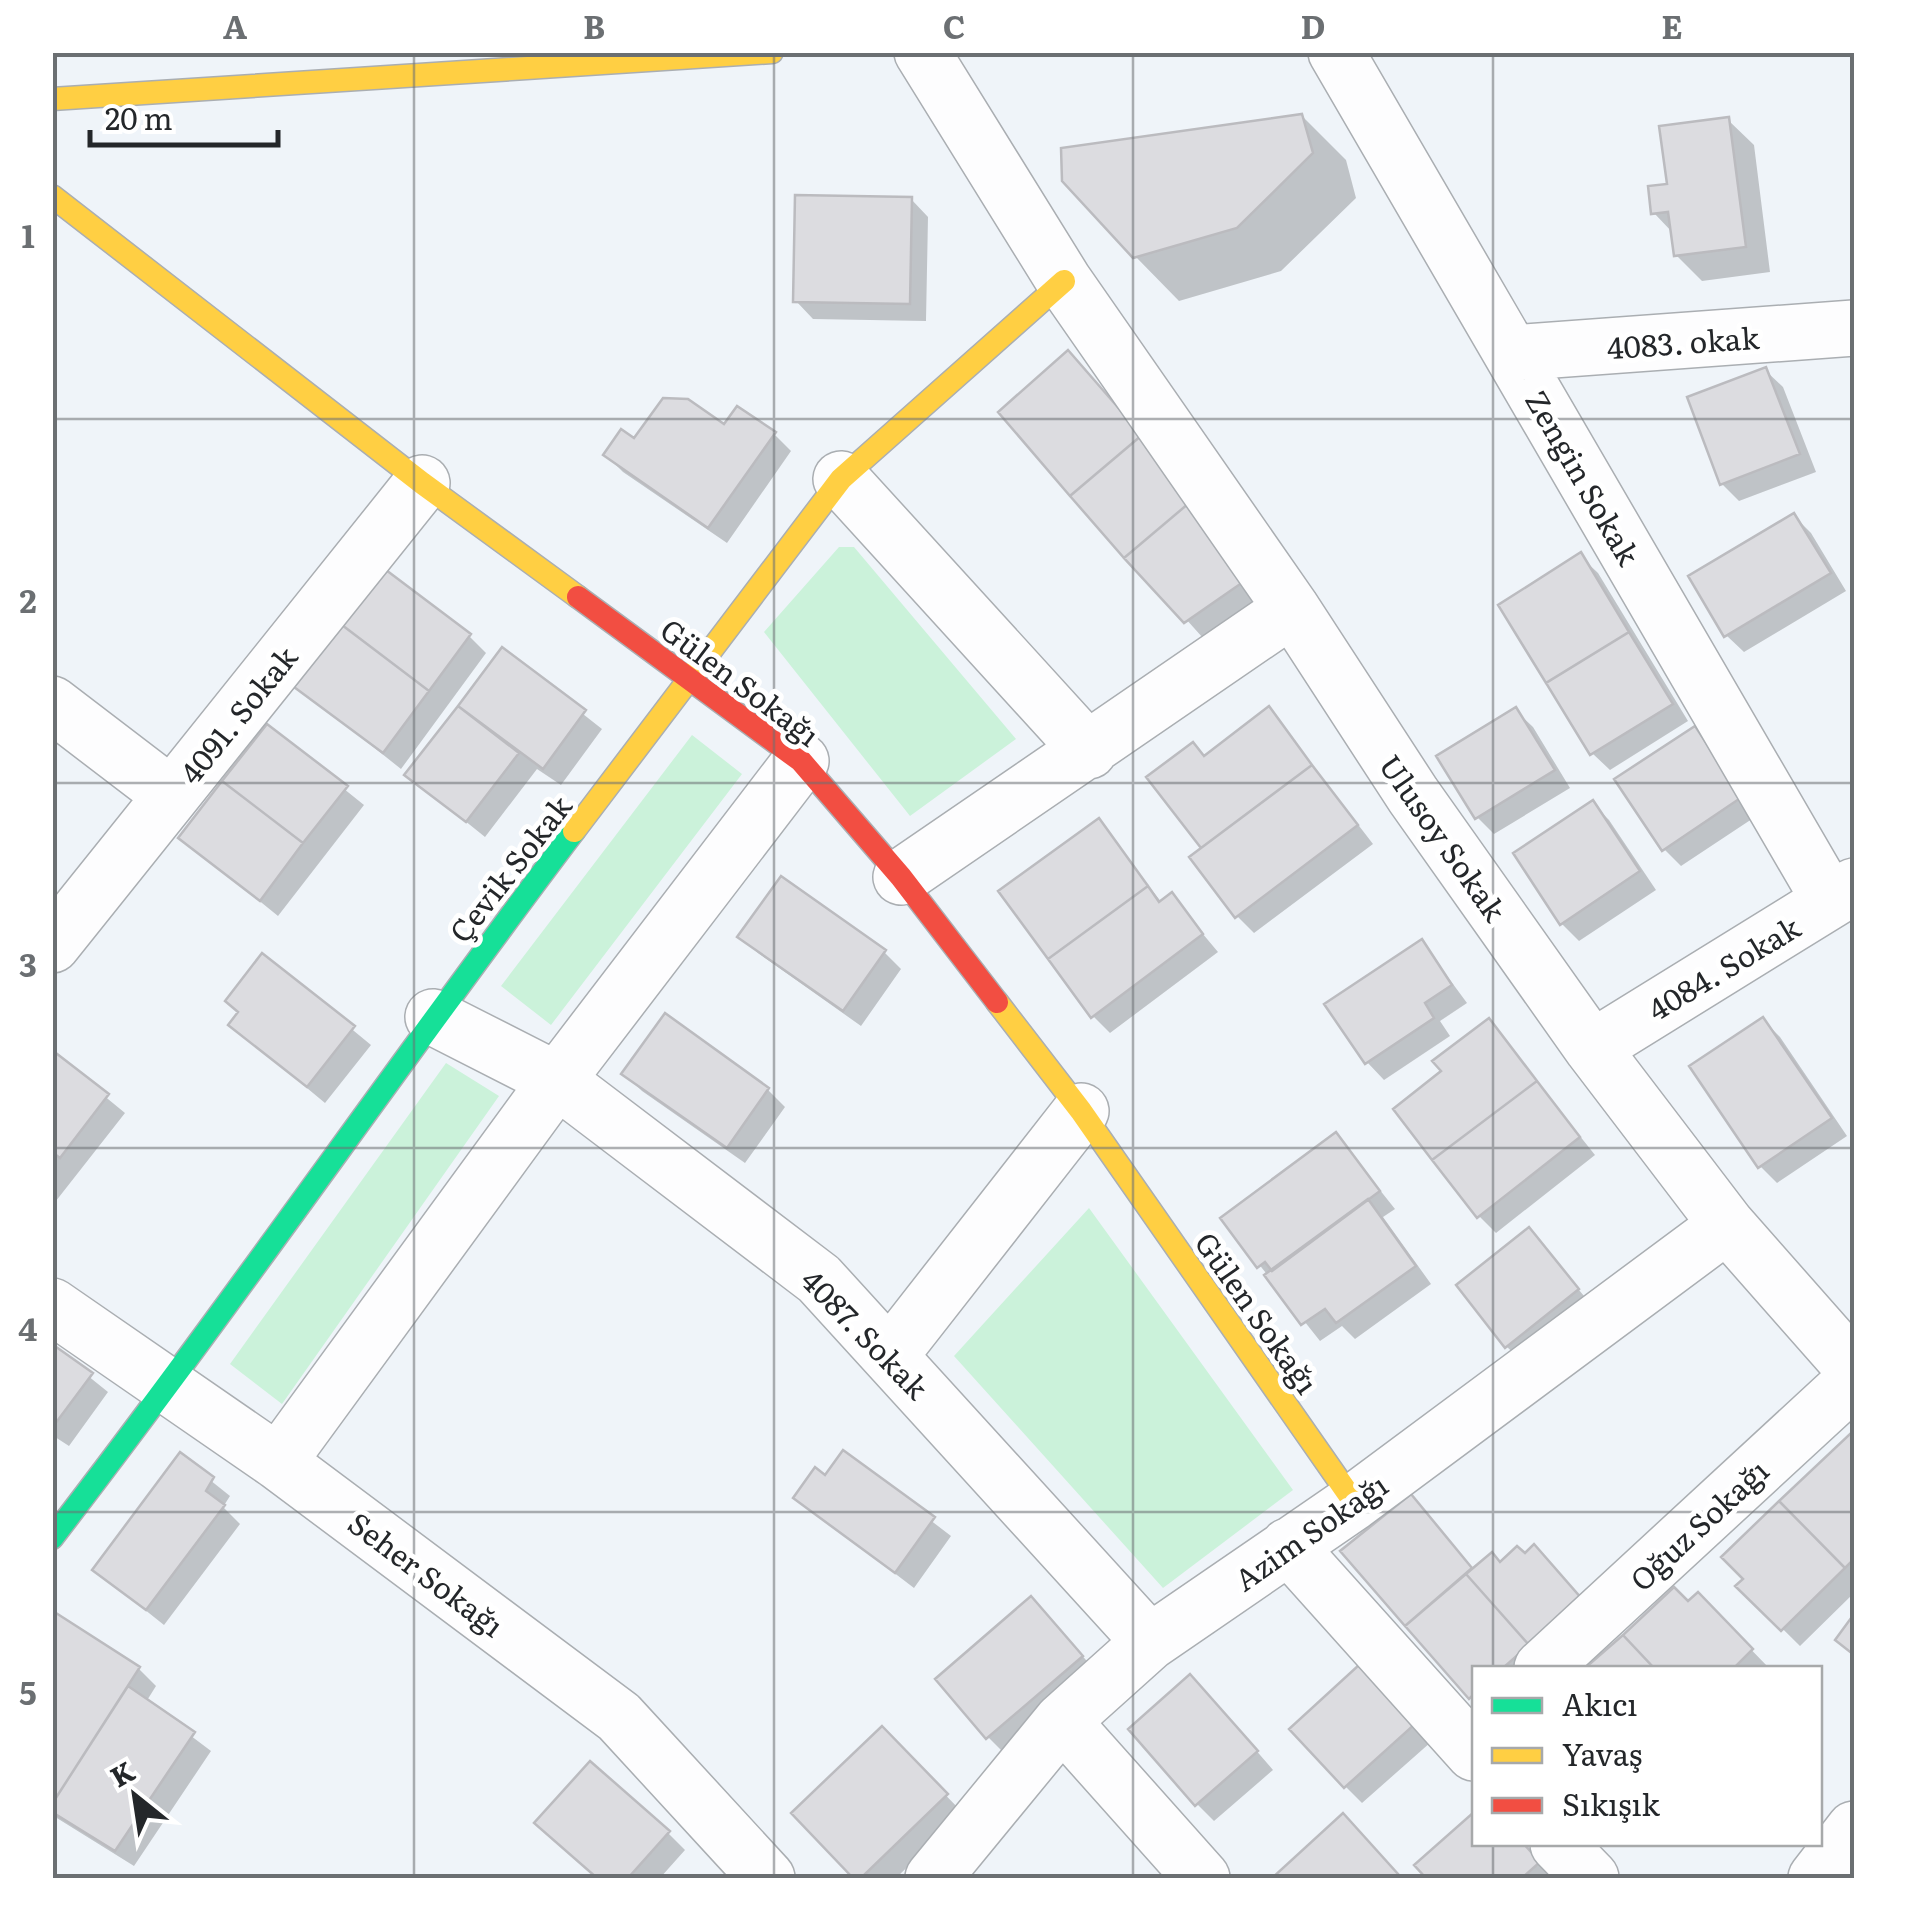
<svg xmlns="http://www.w3.org/2000/svg" width="1907" height="1931" font-family="Literata,serif">
  <style>
    .green { fill: #cbf2da }
    .shadow { fill: #0003 }
    .building { fill: #dcdce0; stroke: #bbbbbf; stroke-width: 2.5 }
    .lines { fill: none; stroke-linecap: round; stroke-linejoin: round }
    .street-casing { stroke: #aaaeb2; stroke-width: 58 }
    .fast-casing { stroke: #aaaeb2; stroke-width: 25 }
    .slow-casing { stroke: #aaaeb2; stroke-width: 25 }
    .jam-casing { stroke: #aaaeb2; stroke-width: 25 }
    .street { stroke: #fdfdfe; stroke-width: 55 }
    .fast { stroke: #16e098; stroke-width: 22 }
    .slow { stroke: #ffcf43; stroke-width: 22 }
    .jam { stroke: #f24e42; stroke-width: 22 }
    .grid { fill: none; stroke: #6b6f72; stroke-width: 2.5; stroke-opacity: 0.55 }
    .labels { text-anchor: middle; dominant-baseline: central; stroke-width: 10; stroke-linejoin: round; paint-order: stroke }
    .street-label { font-size: 30px; fill: #24272a; stroke: #fff }
    .neatline { fill: none; stroke: #6b6f72; stroke-width: 4 }
    .grid-label { font-size: 32px; text-anchor: middle; font-weight: bold; fill: #6b6f72 }
  </style>
  <rect width="100%" height="100%" fill="#eff4f9"/>
  <path class="green" d="M 839,547 L 854,547 L 1016,739 L 910,816 L 764,632 Z
    M 692,735 L 742,774 L 551,1025 L 501,986 Z
    M 446,1063 L 499,1096 L 282,1404 L 230,1364 Z
    M 1089,1208 L 1293,1490 L 1163,1588 L 954,1356 Z"/>
  <path class="shadow" d="M 1302,116 L 1346,160 L 1356,198 L 1281,271 L 1179,301 L 1135,256 Z
    M 1728,120 L 1754,145 L 1770,272 L 1702,281 L 1676,255 L 1673,233 L 1654,213 L 1670,186 Z
    M 911,199 L 928,217 L 926,321 L 813,319 L 796,301 Z
    M 1765,370 L 1783,387 L 1816,472 L 1739,501 L 1722,484 Z
    M 1001,413 L 1261,598 L 1203,638 Z
    M 724,427 L 774,434 L 791,451 L 727,543 L 623,472 L 606,455 L 635,442 Z
    M 1794,516 L 1811,533 L 1846,591 L 1744,652 L 1726,635 Z
    M 1580,556 L 1598,573 L 1688,721 L 1610,770 L 1592,753 Z
    M 469,636 L 486,653 L 401,769 L 298,687 Z
    M 503,651 L 602,729 L 561,785 L 537,769 L 485,837 L 408,775 Z
    M 1269,709 L 1373,844 L 1254,933 L 1237,916 L 1204,849 L 1149,778 L 1205,758 Z
    M 1515,710 L 1533,727 L 1570,788 L 1494,834 L 1477,817 Z
    M 267,727 L 364,805 L 278,916 L 182,838 Z
    M 1694,729 L 1711,746 L 1758,815 L 1681,866 L 1664,849 Z
    M 1592,803 L 1609,820 L 1656,890 L 1579,941 L 1562,924 Z
    M 1099,822 L 1162,903 L 1171,896 L 1218,952 L 1110,1033 L 1093,1016 Z
    M 741,936 L 884,952 L 901,969 L 861,1026 L 758,953 Z
    M 1422,942 L 1467,1003 L 1440,1021 L 1450,1036 L 1384,1080 L 1367,1062 Z
    M 263,956 L 371,1045 L 325,1103 L 231,1025 L 241,1013 Z
    M 1763,1020 L 1780,1037 L 1847,1136 L 1777,1183 L 1760,1166 Z
    M 1488,1021 L 1595,1155 L 1496,1233 L 1479,1216 L 1445,1072 Z
    M 52,1053 L 125,1113 L 52,1206 Z
    M 625,1074 L 768,1090 L 785,1107 L 745,1163 L 642,1091 Z
    M 1336,1135 L 1395,1209 L 1383,1217 L 1431,1284 L 1355,1339 L 1342,1326 L 1320,1341 L 1223,1219 Z
    M 1529,1230 L 1594,1308 L 1524,1363 L 1506,1346 Z
    M 52,1347 L 108,1392 L 69,1446 L 52,1435 Z
    M 1851,1436 L 1854,1593 L 1800,1646 L 1739,1586 Z
    M 844,1454 L 951,1536 L 914,1588 L 796,1498 L 825,1478 Z
    M 180,1456 L 230,1496 L 223,1507 L 240,1524 L 164,1625 L 95,1570 Z
    M 1411,1497 L 1474,1570 L 1540,1668 L 1474,1668 L 1474,1702 L 1344,1551 Z
    M 1674,1590 L 1688,1604 L 1698,1595 L 1769,1668 L 1588,1668 Z
    M 1048,1616 L 1098,1674 L 1005,1754 L 988,1737 Z
    M 56,1617 L 139,1669 L 156,1686 L 146,1702 L 211,1751 L 134,1866 L 52,1815 L 52,1623 Z
    M 1360,1667 L 1431,1742 L 1362,1803 L 1345,1786 Z
    M 1207,1694 L 1273,1770 L 1214,1821 L 1197,1804 Z
    M 882,1730 L 963,1813 L 896,1878 L 857,1878 L 794,1814 Z
    M 1474,1815 L 1474,1844 L 1522,1844 L 1554,1878 L 1429,1878 L 1418,1866 Z
    M 668,1833 L 685,1850 L 660,1878 L 598,1878 L 555,1840 Z
    M 1360,1834 L 1400,1878 L 1275,1878 Z"/>
  <path class="building" d="M 1302,114 L 1313,153 L 1237,228 L 1133,258 L 1062,181 L 1061,148 Z
    M 1729,117 L 1746,247 L 1674,256 L 1668,212 L 1651,214 L 1648,186 L 1667,184 L 1659,126 Z
    M 795,195 L 912,197 L 910,304 L 793,302 Z
    M 1068,350 L 1142,435 L 1070,496 L 998,412 Z
    M 1766,367 L 1800,454 L 1720,485 L 1687,397 Z
    M 663,398 L 688,399 L 724,424 L 737,406 L 776,432 L 708,528 L 603,455 L 621,429 L 634,438 Z
    M 1142,435 L 1195,498 L 1124,558 L 1070,496 Z
    M 1195,498 L 1246,580 L 1184,623 L 1124,558 Z
    M 1794,513 L 1831,573 L 1724,637 L 1688,576 Z
    M 1581,552 L 1629,632 L 1546,683 L 1498,605 Z
    M 386,570 L 471,634 L 429,691 L 342,625 Z
    M 342,625 L 429,691 L 383,753 L 294,687 Z
    M 1629,632 L 1673,704 L 1590,755 L 1546,683 Z
    M 502,647 L 586,710 L 543,769 L 458,706 Z
    M 458,706 L 519,753 L 466,822 L 404,775 Z
    M 1269,706 L 1312,765 L 1201,848 L 1146,777 L 1193,742 L 1204,756 Z
    M 1516,707 L 1555,770 L 1475,819 L 1436,756 Z
    M 267,724 L 348,786 L 303,843 L 222,781 Z
    M 1695,726 L 1742,797 L 1662,851 L 1614,779 Z
    M 1312,765 L 1358,825 L 1235,918 L 1189,857 Z
    M 222,781 L 303,843 L 260,901 L 178,838 Z
    M 1593,800 L 1640,871 L 1560,925 L 1513,853 Z
    M 1099,818 L 1148,886 L 1048,959 L 998,891 Z
    M 781,876 L 886,950 L 843,1011 L 737,937 Z
    M 1148,886 L 1159,902 L 1172,892 L 1203,934 L 1091,1018 L 1048,959 Z
    M 1422,939 L 1452,985 L 1425,1003 L 1434,1018 L 1365,1064 L 1324,1004 Z
    M 262,953 L 355,1026 L 307,1087 L 228,1025 L 238,1012 L 225,1001 Z
    M 665,1013 L 769,1088 L 727,1148 L 621,1074 Z
    M 1763,1017 L 1832,1118 L 1758,1168 L 1689,1066 Z
    M 1489,1018 L 1537,1081 L 1432,1160 L 1393,1109 L 1441,1071 L 1432,1061 Z
    M 52,1050 L 109,1094 L 60,1158 L 52,1152 Z
    M 1537,1081 L 1580,1137 L 1477,1218 L 1432,1160 Z
    M 1336,1132 L 1380,1191 L 1272,1271 L 1265,1262 L 1257,1268 L 1220,1218 Z
    M 1368,1199 L 1416,1266 L 1336,1323 L 1325,1309 L 1301,1325 L 1264,1275 Z
    M 1529,1227 L 1579,1289 L 1505,1348 L 1456,1285 Z
    M 52,1344 L 93,1373 L 52,1428 Z
    M 1851,1433 L 1854,1559 L 1845,1568 L 1779,1501 Z
    M 843,1450 L 935,1517 L 895,1573 L 793,1498 L 815,1467 L 825,1475 Z
    M 180,1452 L 214,1477 L 206,1491 L 225,1505 L 146,1610 L 92,1570 Z
    M 1411,1494 L 1472,1568 L 1405,1626 L 1340,1551 Z
    M 1779,1501 L 1845,1568 L 1781,1631 L 1735,1586 L 1743,1579 L 1721,1557 Z
    M 1534,1544 L 1582,1599 L 1529,1645 L 1466,1574 L 1492,1552 L 1500,1562 L 1517,1546 L 1525,1553 Z
    M 1466,1574 L 1529,1645 L 1503,1668 L 1474,1668 L 1474,1694 L 1469,1699 L 1405,1626 Z
    M 1674,1587 L 1688,1601 L 1698,1592 L 1753,1649 L 1734,1668 L 1654,1668 L 1623,1635 Z
    M 1031,1596 L 1083,1656 L 986,1739 L 935,1679 Z
    M 56,1613 L 140,1667 L 52,1804 L 52,1618 Z
    M 1854,1614 L 1854,1655 L 1835,1640 Z
    M 1623,1635 L 1654,1668 L 1585,1668 Z
    M 1360,1664 L 1415,1724 L 1344,1788 L 1289,1729 Z
    M 1190,1674 L 1258,1751 L 1195,1806 L 1128,1729 Z
    M 128,1686 L 195,1732 L 115,1851 L 52,1812 L 52,1804 Z
    M 882,1726 L 948,1794 L 861,1878 L 853,1878 L 791,1813 Z
    M 590,1761 L 670,1831 L 628,1878 L 597,1878 L 534,1823 Z
    M 1474,1812 L 1474,1844 L 1524,1844 L 1540,1862 L 1522,1878 L 1426,1878 L 1414,1865 Z
    M 1343,1813 L 1398,1874 L 1392,1878 L 1272,1878 Z"/>
  <g class="lines">
    <defs>
      <path id="street" d="M 922,52 L 1064,281 L 1292,609 L 1413,795 L 1592,1048 L 1727,1225 L 1854,1369
        M 1336,52 L 1830,901
        M 1512,353 L 1854,328
        M 841,479 L 1089,751
        M 52,704 L 171,795
        M 901,877 L 1292,609
        M 52,945 L 422,483
        M 433,1017 L 557,1080 L 819,1279 L 1150,1642
        M 1592,1048 L 1854,886
        M 52,1306 L 278,1462 L 619,1717 L 767,1878
        M 891,1354 L 1081,1111
        M 278,1462 L 557,1080 L 801,761
        M 1288,1546 L 1474,1753
        M 1542,1668 L 1854,1380
        M 1062,1721 L 1202,1878
        M 1558,1844 L 1591,1878
        M 933,1878 L 1062,1721 L 1150,1642 L 1354,1502 L 1727,1225
        M 1816,1878 L 1854,1829"/>
      <path id="fast" d="M 52,1538 C 231,1306 397,1065 574,831"/>
      <path id="slow" d="M 52,99 L 772,52
        M 52,196 L 422,483 L 578,597
        M 574,831 L 841,479 L 1064,281
        M 997,1002 L 1081,1111 L 1354,1502"/>
      <path id="jam" d="M 578,597 L 801,761 L 901,877 L 997,1002"/>
    </defs>
    <use href="#street" class="street-casing"/>
    <use href="#fast" class="fast-casing"/>
    <use href="#slow" class="slow-casing"/>
    <use href="#jam" class="jam-casing"/>
    <use href="#street" class="street"/>
    <use href="#fast" class="fast"/>
    <use href="#slow" class="slow"/>
    <use href="#jam" class="jam"/>
  </g>
  <path class="grid" d="M 414,52 L 414,1878M 774,52 L 774,1878M 1133,52 L 1133,1878M 1493,52 L 1493,1668M 52,419 L 1854,419M 52,783 L 1854,783M 52,1148 L 1854,1148M 52,1512 L 1854,1512M 1493,1844 L 1493,1878"/>
  <g class="labels">
    <g class="street-label">
      <text transform="translate(1683 341) rotate(-4)">4083. okak</text>
      <text transform="translate(1584 477) rotate(60)">Zengin Sokak</text>
      <text transform="translate(741 681) rotate(37)">Gülen Sokağı</text>
      <text transform="translate(237 714) rotate(-51)">4091. Sokak</text>
      <text transform="translate(1444 837) rotate(55)">Ulusoy Sokak</text>
      <text transform="translate(509 868) rotate(-52)">Çevik Sokak</text>
      <text transform="translate(1723 967) rotate(-31)">4084. Sokak</text>
      <text transform="translate(1258 1312) rotate(55)">Gülen Sokağı</text>
      <text transform="translate(866 1333) rotate(46)">4087. Sokak</text>
      <text transform="translate(1698 1524) rotate(-43)">Oğuz Sokağı</text>
      <text transform="translate(1310 1531) rotate(-35)">Azim Sokağı</text>
      <text transform="translate(427 1573) rotate(37)">Seher Sokağı</text>
    </g>
  </g>
  <rect width="1907" height="1931" fill="none" stroke="#ffffff" stroke-width="110"/>
  <rect x="1472" y="1666" width="350" height="180" fill="#ffffff" stroke="#a7a9aa" stroke-width="2.5"/>
  <rect x="1492" y="1698" width="50" height="15" fill="#16e098" stroke="#a7a9aa" stroke-width="2.5"/>
  <text x="1562" y="1716" font-size="30" fill="#24272a">Akıcı</text>
  <rect x="1492" y="1748" width="50" height="15" fill="#ffcf43" stroke="#a7a9aa" stroke-width="2.5"/>
  <text x="1562" y="1766" font-size="30" fill="#24272a">Yavaş</text>
  <rect x="1492" y="1798" width="50" height="15" fill="#f24e42" stroke="#a7a9aa" stroke-width="2.5"/>
  <text x="1562" y="1816" font-size="30" fill="#24272a">Sıkışık</text>
  <g transform="translate(135 1796) rotate(330)" stroke="#ffffff" stroke-width="8" paint-order="stroke">
  <path d="M0-8L18 38L0 25L-18 38Z" fill="#24272a"/>
  <text y="-15" font-size="28" font-weight="bold" text-anchor="middle" fill="#24272a">K</text>
  </g>
  <path d="M90 130v15h188v-15" fill="none" stroke="#24272a" stroke-width="5"/>
  <text x="105" y="130" font-size="30" fill="#24272a" stroke="#ffffff" stroke-width="8" paint-order="stroke">20 m</text>
  <rect x="55" y="55" width="1797" height="1821" class="neatline"/>
  <g class="grid-label">
    <text x="235" y="39">A</text>
    <text x="594" y="39">B</text>
    <text x="954" y="39">C</text>
    <text x="1313" y="39">D</text>
    <text x="1672" y="39">E</text>
    <text x="28" y="248">1</text>
    <text x="28" y="613">2</text>
    <text x="28" y="977">3</text>
    <text x="28" y="1341">4</text>
    <text x="28" y="1705">5</text>
  </g>
</svg>
